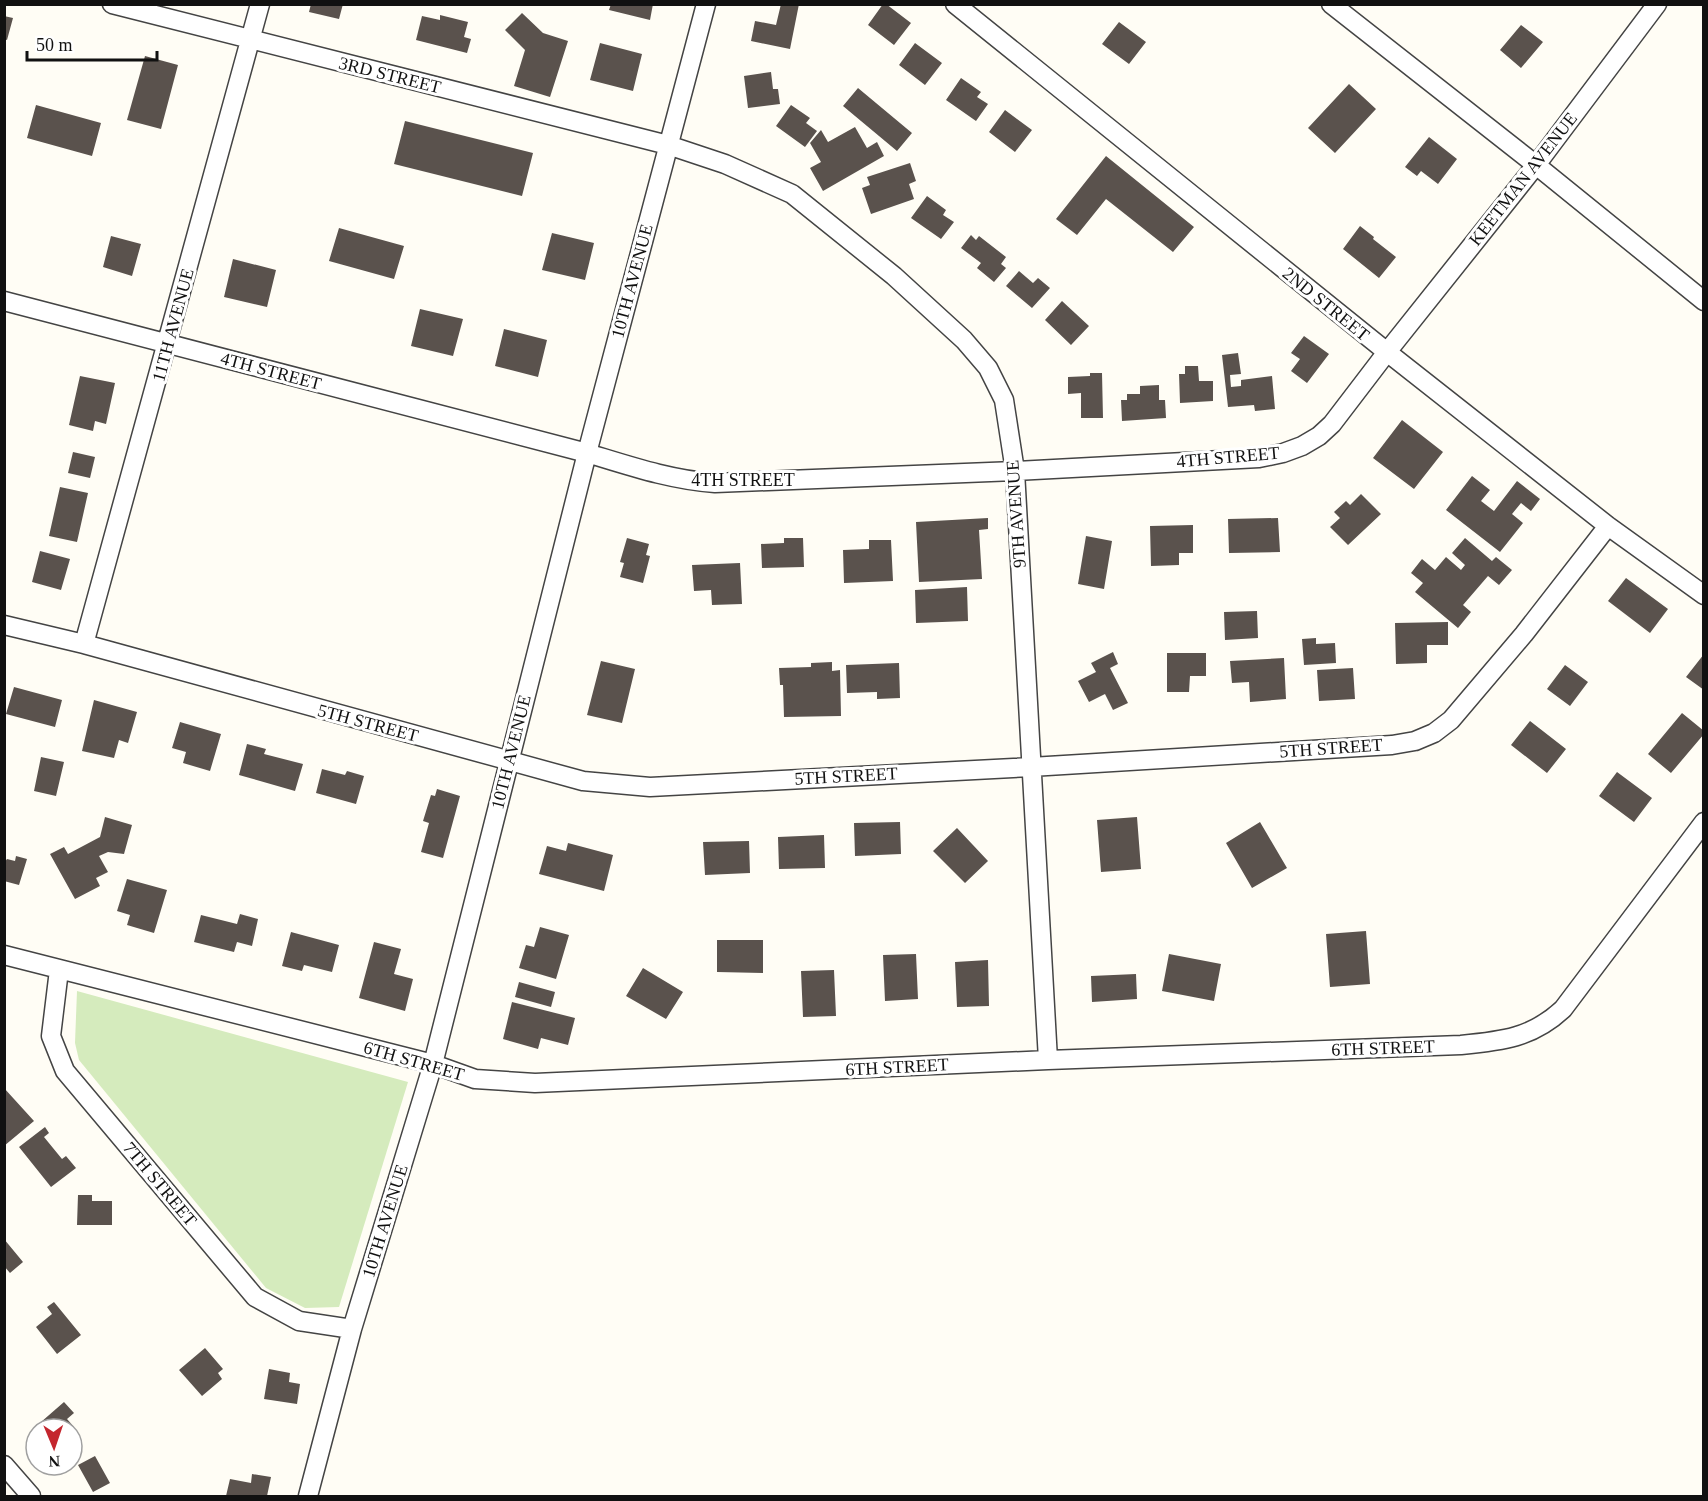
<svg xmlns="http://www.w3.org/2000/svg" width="1708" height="1501" font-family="'Times New Roman',serif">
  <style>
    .green { fill: #d5ebbd }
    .building { fill: #5a524d }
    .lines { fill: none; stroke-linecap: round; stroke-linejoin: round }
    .minor-casing { stroke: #444; stroke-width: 21 }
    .minor { stroke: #fff; stroke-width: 18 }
    .labels { text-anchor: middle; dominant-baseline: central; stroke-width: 6; stroke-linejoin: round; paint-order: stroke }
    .street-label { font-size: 18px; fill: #111; stroke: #fff }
  </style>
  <rect width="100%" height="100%" fill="#fffdf5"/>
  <path class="green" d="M 77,991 L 408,1082 L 339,1307 L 305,1308 L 266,1288 L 79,1060 L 75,1043 Z"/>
  <path class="building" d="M 311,4 L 343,4 L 339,19 L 309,12 Z
    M 611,4 L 653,4 L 650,20 L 609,10 Z
    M 781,4 L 799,4 L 790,49 L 751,41 L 755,21 L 776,25 Z
    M 883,4 L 886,4 L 911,23 L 894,45 L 868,25 Z
    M 522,13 L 543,33 L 568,41 L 550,97 L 514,86 L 525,50 L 505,30 Z
    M 440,15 L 468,22 L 464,37 L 471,39 L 467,53 L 416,40 L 422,16 L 440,20 Z
    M 4,16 L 13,18 L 7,40 L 4,39 Z
    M 1119,22 L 1146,42 L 1129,64 L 1102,44 Z
    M 1521,25 L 1543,42 L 1521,68 L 1500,50 Z
    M 600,43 L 642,54 L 633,91 L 590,80 Z
    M 915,43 L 942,63 L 925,85 L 899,65 Z
    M 145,56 L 178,65 L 161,129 L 127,120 Z
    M 771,72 L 773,89 L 778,89 L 780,104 L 748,108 L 744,76 Z
    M 961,78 L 981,92 L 977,97 L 988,104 L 976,121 L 946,100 Z
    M 1349,84 L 1376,109 L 1335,153 L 1308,128 Z
    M 858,88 L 912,133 L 897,151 L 843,106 Z
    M 36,105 L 101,123 L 92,156 L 27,138 Z
    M 791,105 L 810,118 L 806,123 L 817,131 L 805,147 L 776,126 Z
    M 1005,110 L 1032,130 L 1015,152 L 989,132 Z
    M 405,121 L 533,153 L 522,196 L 394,164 Z
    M 855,127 L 867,148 L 877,142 L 884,156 L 823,191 L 810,168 L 821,162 L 810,143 L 821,130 L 828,142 Z
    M 1429,137 L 1457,159 L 1438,184 L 1421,171 L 1417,176 L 1405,167 Z
    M 1106,156 L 1194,227 L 1173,252 L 1106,199 L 1077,235 L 1056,219 Z
    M 910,163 L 916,181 L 909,184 L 914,199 L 871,214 L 862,188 L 870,185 L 867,177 Z
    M 927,196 L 946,210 L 943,215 L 954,222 L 941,239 L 911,218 Z
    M 1360,226 L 1374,237 L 1373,239 L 1396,257 L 1379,278 L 1343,249 Z
    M 339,228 L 404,246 L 394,279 L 329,261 Z
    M 552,233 L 594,243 L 585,280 L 542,270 Z
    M 971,235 L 976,240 L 979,236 L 1006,257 L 1001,264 L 1006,268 L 994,282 L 977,268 L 981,263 L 961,248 Z
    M 111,236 L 141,244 L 132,276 L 103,267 Z
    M 233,259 L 276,270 L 267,307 L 224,297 Z
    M 1019,271 L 1033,283 L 1038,278 L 1050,288 L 1032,308 L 1006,286 Z
    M 1062,301 L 1089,326 L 1071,345 L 1045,320 Z
    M 420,309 L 463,319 L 453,356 L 411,346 Z
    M 504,329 L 547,340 L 538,377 L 495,366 Z
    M 1304,336 L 1329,354 L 1307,383 L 1291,371 L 1300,359 L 1291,353 Z
    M 1238,353 L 1241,374 L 1230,375 L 1231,387 L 1241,386 L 1241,380 L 1272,376 L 1275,409 L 1255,411 L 1254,405 L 1228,407 L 1222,355 Z
    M 1185,366 L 1198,366 L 1199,381 L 1213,381 L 1213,401 L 1180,403 L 1179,374 L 1185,374 Z
    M 1090,373 L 1102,373 L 1103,418 L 1081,418 L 1081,393 L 1068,394 L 1068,377 L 1090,376 Z
    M 80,376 L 115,383 L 106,424 L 95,421 L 93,431 L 69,425 Z
    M 1159,385 L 1159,400 L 1165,400 L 1166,418 L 1122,421 L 1121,400 L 1127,400 L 1127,394 L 1140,394 L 1140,386 Z
    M 1402,420 L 1443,452 L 1414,489 L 1373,458 Z
    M 73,452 L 95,457 L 90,478 L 68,473 Z
    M 1472,476 L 1490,490 L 1481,501 L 1494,511 L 1517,481 L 1540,499 L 1531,511 L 1521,503 L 1512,514 L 1523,523 L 1500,552 L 1446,510 Z
    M 60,487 L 88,493 L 77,542 L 49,536 Z
    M 1361,494 L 1381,514 L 1348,545 L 1330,527 L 1340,518 L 1334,512 L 1346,501 L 1350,505 Z
    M 988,518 L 988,529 L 979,530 L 982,579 L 919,582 L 916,522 Z
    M 1278,518 L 1280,552 L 1229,553 L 1228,519 Z
    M 1193,525 L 1193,553 L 1179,553 L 1179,565 L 1151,566 L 1150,526 Z
    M 1086,536 L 1112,541 L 1104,589 L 1078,584 Z
    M 627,538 L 649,544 L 646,555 L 650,556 L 643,583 L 620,577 L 624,563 L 620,562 Z
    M 784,538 L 803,538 L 804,567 L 762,568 L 761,544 L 784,543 Z
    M 1465,538 L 1492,561 L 1496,557 L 1512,570 L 1499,585 L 1488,576 L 1463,605 L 1471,612 L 1458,628 L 1415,592 L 1423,583 L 1411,573 L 1422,559 L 1435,570 L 1446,557 L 1461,570 L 1465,565 L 1452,553 Z
    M 869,540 L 891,540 L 893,581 L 844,583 L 843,550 L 869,549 Z
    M 40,551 L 70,559 L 61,590 L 32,582 Z
    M 740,563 L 742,604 L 712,605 L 711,590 L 694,591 L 692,565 Z
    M 1626,578 L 1668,609 L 1650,633 L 1608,601 Z
    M 967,587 L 968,621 L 916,623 L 915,590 Z
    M 1257,611 L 1258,638 L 1225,640 L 1224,612 Z
    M 1448,622 L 1448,645 L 1427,645 L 1427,663 L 1396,664 L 1395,623 Z
    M 1316,638 L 1316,644 L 1335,643 L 1336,663 L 1304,665 L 1302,639 Z
    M 1113,652 L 1118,664 L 1110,668 L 1128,703 L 1113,710 L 1105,694 L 1089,702 L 1078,681 L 1096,672 L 1091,663 Z
    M 1167,653 L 1206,653 L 1206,676 L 1190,676 L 1189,692 L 1167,692 Z
    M 1704,654 L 1704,690 L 1686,677 Z
    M 1284,658 L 1286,699 L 1250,702 L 1249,682 L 1232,683 L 1230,661 Z
    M 601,661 L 635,669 L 622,723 L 587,715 Z
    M 832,662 L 832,671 L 840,670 L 841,716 L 784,717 L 783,685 L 780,685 L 779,668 L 811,667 L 811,663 Z
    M 899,663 L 900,698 L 877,699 L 877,692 L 847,693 L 846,665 Z
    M 1565,665 L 1588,682 L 1570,706 L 1547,689 Z
    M 1353,668 L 1355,699 L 1319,701 L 1317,670 Z
    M 14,687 L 62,700 L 55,727 L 6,714 Z
    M 94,700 L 137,712 L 128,743 L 119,740 L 114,758 L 82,751 Z
    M 1682,713 L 1704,731 L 1704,734 L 1671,773 L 1648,754 Z
    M 1530,721 L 1566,749 L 1547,773 L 1511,745 Z
    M 180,722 L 221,734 L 210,771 L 183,763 L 186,752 L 172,748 Z
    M 247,744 L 266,749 L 264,754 L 303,764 L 295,791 L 239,775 Z
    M 41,757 L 64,762 L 56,796 L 34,791 Z
    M 322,769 L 345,775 L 347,771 L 364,776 L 356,804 L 316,793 Z
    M 1617,772 L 1652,798 L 1634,822 L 1599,796 Z
    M 437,789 L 460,796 L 443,858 L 421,852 L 429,823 L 423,821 L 431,795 L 435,796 Z
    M 105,817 L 132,825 L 124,854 L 108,852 L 99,856 L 108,872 L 96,878 L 100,886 L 75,899 L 50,854 L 64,847 L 68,854 L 100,837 Z
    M 1137,817 L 1141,869 L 1101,872 L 1097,820 Z
    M 900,822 L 901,854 L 855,856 L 854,823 Z
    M 1260,822 L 1287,868 L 1252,888 L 1226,843 Z
    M 957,828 L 988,861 L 965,883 L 933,851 Z
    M 824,835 L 825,868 L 779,869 L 778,837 Z
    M 749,841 L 750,873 L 705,875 L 703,842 Z
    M 568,843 L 613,855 L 604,891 L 539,874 L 547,846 L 566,851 Z
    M 16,856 L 27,859 L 19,885 L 4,881 L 4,863 L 7,859 L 15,861 Z
    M 127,879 L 167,890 L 154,933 L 127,925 L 130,915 L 117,911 Z
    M 240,914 L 258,919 L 252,946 L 237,942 L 234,952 L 194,942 L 201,915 L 237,924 Z
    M 540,927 L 569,935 L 556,979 L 519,968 L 526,945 L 534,947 Z
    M 1366,931 L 1370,984 L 1330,987 L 1326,934 Z
    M 291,932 L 339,945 L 332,972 L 304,965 L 302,971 L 282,966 Z
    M 717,940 L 763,940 L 763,973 L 717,972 Z
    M 374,942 L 401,949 L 394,974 L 413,979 L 405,1011 L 359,998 Z
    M 916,954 L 918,999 L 885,1001 L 883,955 Z
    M 1169,954 L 1221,964 L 1214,1001 L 1162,991 Z
    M 988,960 L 989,1006 L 957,1007 L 955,962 Z
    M 643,968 L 683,992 L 666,1019 L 626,996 Z
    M 834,970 L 836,1016 L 803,1017 L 801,971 Z
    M 1136,974 L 1137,999 L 1092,1002 L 1091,976 Z
    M 519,982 L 555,992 L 551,1007 L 515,997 Z
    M 512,1002 L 575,1018 L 568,1045 L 541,1038 L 538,1049 L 503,1039 Z
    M 4,1088 L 34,1121 L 4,1146 Z
    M 45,1127 L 49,1133 L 44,1137 L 62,1159 L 66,1156 L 76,1168 L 51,1187 L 19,1147 Z
    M 78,1195 L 92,1195 L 92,1201 L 112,1201 L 112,1225 L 77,1225 Z
    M 4,1239 L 23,1262 L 10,1273 L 4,1266 Z
    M 54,1302 L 81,1335 L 57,1354 L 36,1327 L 52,1314 L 47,1307 Z
    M 205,1348 L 223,1369 L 218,1373 L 222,1379 L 202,1396 L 179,1370 Z
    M 269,1369 L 290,1373 L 289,1382 L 300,1384 L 297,1404 L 264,1399 Z
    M 64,1402 L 74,1413 L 67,1419 L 74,1427 L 72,1429 L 36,1429 L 36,1432 L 33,1429 Z
    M 95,1456 L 110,1483 L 93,1492 L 78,1465 Z
    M 252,1474 L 271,1477 L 267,1496 L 226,1496 L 230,1479 L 251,1483 Z"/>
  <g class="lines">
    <defs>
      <path id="minor" d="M 112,4 L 668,145 L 725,164 L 792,194 L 894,276 L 964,340 L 988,368 L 1004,400 L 1015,471 L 1048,1060
        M 955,4 L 1387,352 L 1608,526 L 1704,595
        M 1331,4 L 1536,165 L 1704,301
        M 4,301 L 587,453 C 630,466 671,480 715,483 L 1015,471 L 1259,458 L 1283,453 L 1302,446 L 1319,436 L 1332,424 L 1387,352 L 1536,165 L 1657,4
        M 4,625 L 84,644 L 583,781 L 650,787 L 1031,767 L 1392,745 L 1415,741 L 1434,733 L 1451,720 L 1524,634 L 1608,526
        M 84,644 L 260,4
        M 4,955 L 433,1064 L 475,1079 L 535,1083 L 1048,1060 L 1461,1045 C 1502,1041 1532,1038 1563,1009 L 1704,822
        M 59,970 L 51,1036 L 65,1071 L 255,1297 L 299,1321 L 352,1329
        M 4,1465 L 31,1496
        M 308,1496 L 352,1329 L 433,1064 L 587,453 L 706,4"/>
    </defs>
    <use href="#minor" class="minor-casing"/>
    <use href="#minor" class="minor"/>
  </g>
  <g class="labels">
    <g class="street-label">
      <text transform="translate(390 75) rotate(14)">3RD STREET</text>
      <text transform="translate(1523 179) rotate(-52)">KEETMAN AVENUE</text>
      <text transform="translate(632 281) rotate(-75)">10TH AVENUE</text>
      <text transform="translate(1326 304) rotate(39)">2ND STREET</text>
      <text transform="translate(173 325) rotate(-75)">11TH AVENUE</text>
      <text transform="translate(271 371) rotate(15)">4TH STREET</text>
      <text transform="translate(1228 457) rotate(-5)">4TH STREET</text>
      <text x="743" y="480">4TH STREET</text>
      <text transform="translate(1016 514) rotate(-94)">9TH AVENUE</text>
      <text transform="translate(368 723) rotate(15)">5TH STREET</text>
      <text transform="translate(1331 748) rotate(-4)">5TH STREET</text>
      <text transform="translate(511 752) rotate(-76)">10TH AVENUE</text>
      <text transform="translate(846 776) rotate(-3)">5TH STREET</text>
      <text transform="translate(1383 1048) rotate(-2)">6TH STREET</text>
      <text transform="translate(414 1061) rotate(16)">6TH STREET</text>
      <text transform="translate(897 1067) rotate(-3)">6TH STREET</text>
      <text transform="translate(160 1184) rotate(50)">7TH STREET</text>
      <text transform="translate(385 1221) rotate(-73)">10TH AVENUE</text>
    </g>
  </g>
  <rect width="1708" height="1501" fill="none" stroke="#111111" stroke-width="12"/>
  <g transform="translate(54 1447) rotate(178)"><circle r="28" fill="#ffffff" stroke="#a0a0a0" stroke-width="1.5"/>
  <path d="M0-4.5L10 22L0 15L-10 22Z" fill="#c4262e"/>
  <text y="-9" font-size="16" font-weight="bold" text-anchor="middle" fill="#111111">N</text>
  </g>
  <path d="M27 51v9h130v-9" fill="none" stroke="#111111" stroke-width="3"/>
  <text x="36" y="51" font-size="18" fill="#111111" stroke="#ffffff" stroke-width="4.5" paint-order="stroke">50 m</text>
</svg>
